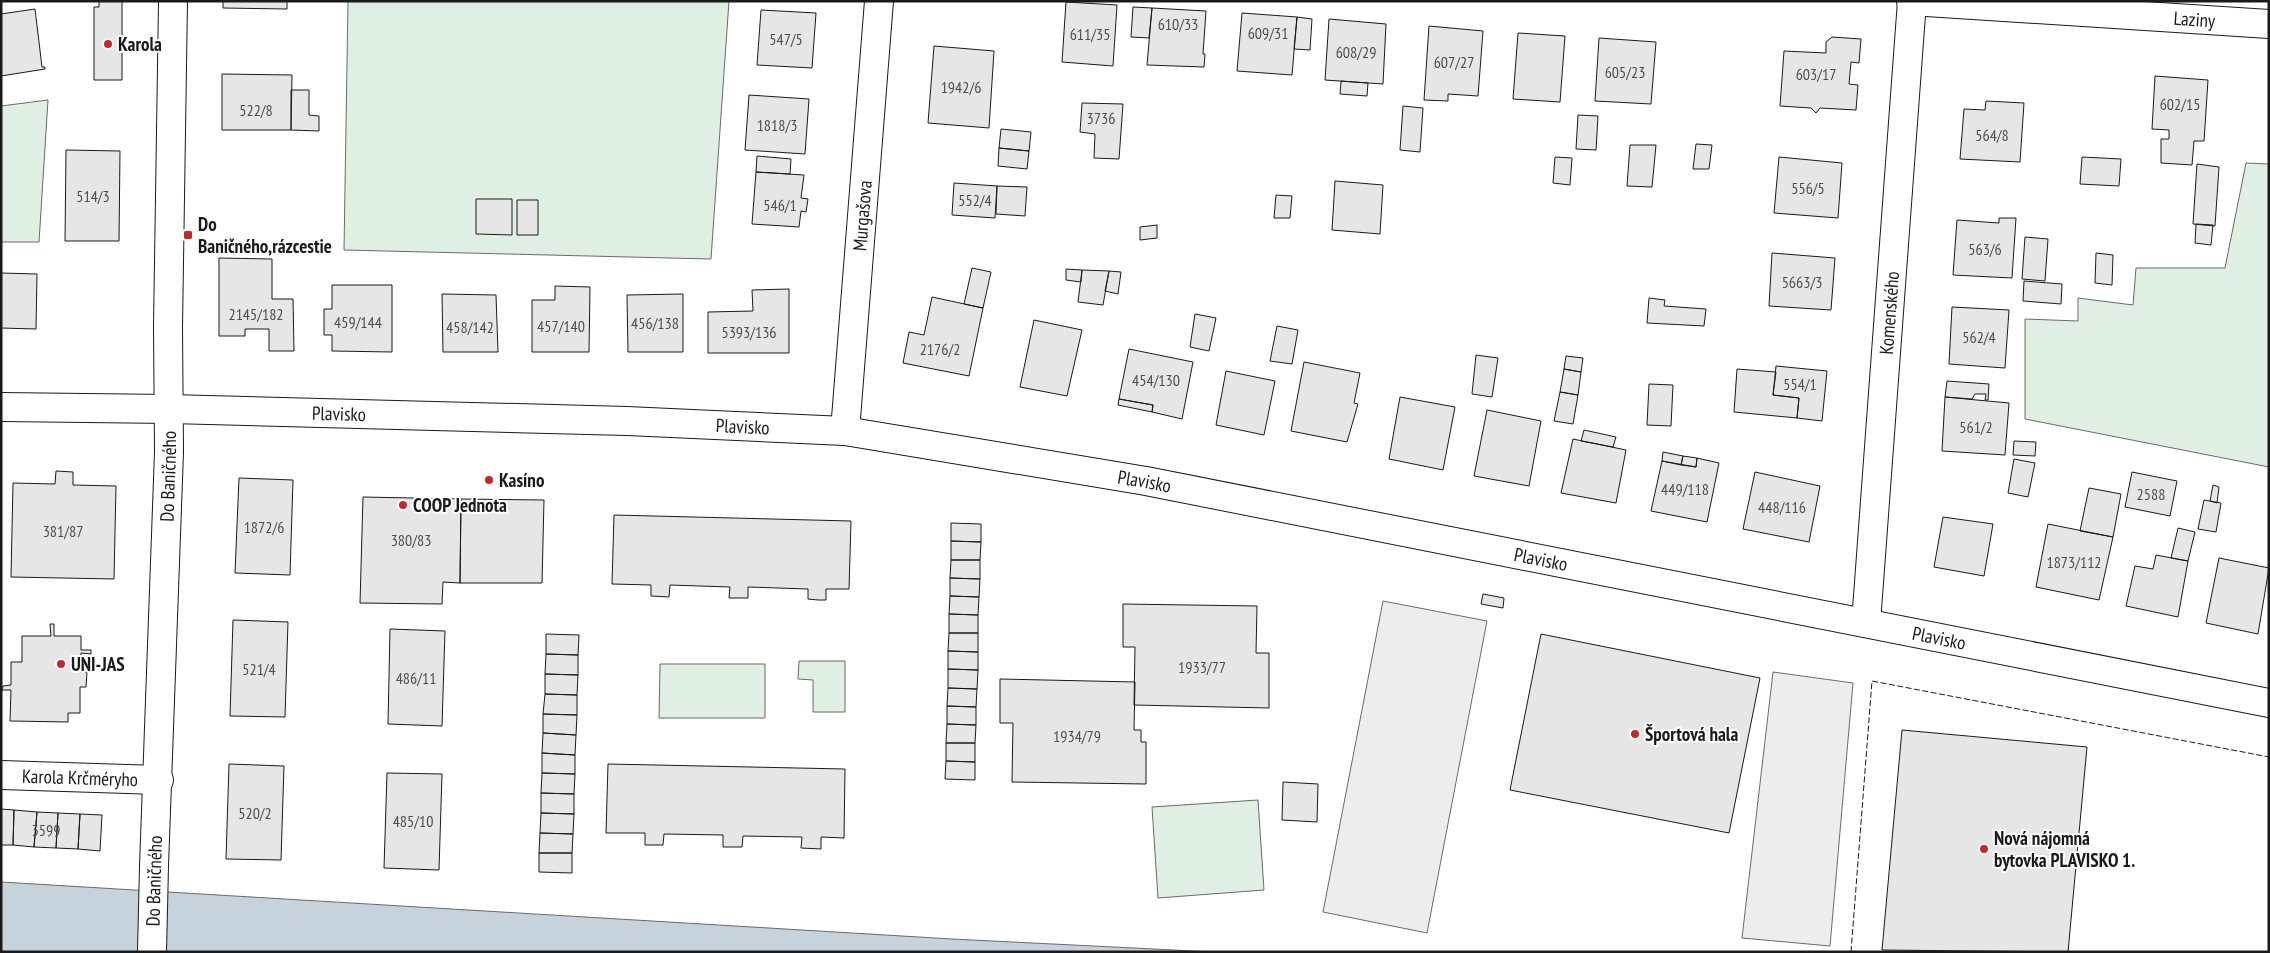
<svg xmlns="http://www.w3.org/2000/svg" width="2270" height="953" font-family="'PT Sans Narrow',sans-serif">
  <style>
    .green { fill: #e0efe3; stroke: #6a6a6a }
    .parking { fill: #ededed; stroke: #6a6a6a }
    .water { fill: #c6d2dc; stroke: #6a6a6a }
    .building { fill: #e6e6e6; stroke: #1a1a1a }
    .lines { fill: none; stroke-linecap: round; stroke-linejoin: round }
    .minor-casing { stroke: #1a1a1a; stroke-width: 30 }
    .minor { stroke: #fff; stroke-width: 28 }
    .fence { stroke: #1a1a1a; stroke-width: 1; stroke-dasharray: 6 2.5; stroke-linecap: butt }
    .poi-dot { fill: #c62828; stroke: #fff; stroke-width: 2 }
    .labels { text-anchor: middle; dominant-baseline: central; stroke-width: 4; stroke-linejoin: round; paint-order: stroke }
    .number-label { font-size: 16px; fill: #4d4d4d }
    .street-label { font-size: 19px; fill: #1a1a1a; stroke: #fff }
    .poi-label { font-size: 19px; font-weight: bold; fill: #1a1a1a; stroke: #fff; text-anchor: start }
  </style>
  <rect width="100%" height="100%" fill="#fff"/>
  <path class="green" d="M 348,1 L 729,1 L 711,259 L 344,250 Z
    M 48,100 L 39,242 L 1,242 L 1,106 Z
    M 2246,163 L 2269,164 L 2269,467 L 2025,419 L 2025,319 L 2078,321 L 2078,298 L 2133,305 L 2136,268 L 2225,268 Z
    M 799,661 L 845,661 L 845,712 L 813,712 L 813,680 L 798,679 Z
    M 660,664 L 765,664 L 765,718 L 659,718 Z
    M 1258,800 L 1264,890 L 1158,898 L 1152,807 Z"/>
  <path class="parking" d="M 1383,601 L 1487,621 L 1427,933 L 1323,912 Z
    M 1773,672 L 1853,683 L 1830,946 L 1742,938 Z"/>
  <path class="water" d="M 1,882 L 952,939 L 1214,952 L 1,952 Z"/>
  <path class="building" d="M 99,1 L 122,1 L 122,80 L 94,80 L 94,7 L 99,7 Z
    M 223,1 L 287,1 L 287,9 L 223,8 Z
    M 1066,2 L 1117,5 L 1113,66 L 1062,62 Z
    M 1133,7 L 1152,8 L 1149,38 L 1131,37 Z
    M 1152,8 L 1206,11 L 1203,54 L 1205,54 L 1204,67 L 1147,65 Z
    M 35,9 L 42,67 L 45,67 L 45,69 L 1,76 L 1,14 Z
    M 761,10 L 816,13 L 812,68 L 757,65 Z
    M 1242,13 L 1297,17 L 1292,75 L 1237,71 Z
    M 1297,17 L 1312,19 L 1310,50 L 1294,49 Z
    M 1329,19 L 1386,24 L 1383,84 L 1325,80 Z
    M 1429,26 L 1483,31 L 1478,96 L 1448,94 L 1448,101 L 1424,100 Z
    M 1518,33 L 1565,36 L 1560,102 L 1513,99 Z
    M 1832,37 L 1861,39 L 1859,63 L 1851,62 L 1849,84 L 1858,85 L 1856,110 L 1820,108 L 1816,113 L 1811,108 L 1780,106 L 1784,51 L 1826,53 L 1826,42 Z
    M 1599,38 L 1656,42 L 1651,104 L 1595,101 Z
    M 934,46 L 994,51 L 989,128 L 928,123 Z
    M 222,74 L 292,75 L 291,130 L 222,130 Z
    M 2155,76 L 2208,80 L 2204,141 L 2194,141 L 2192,165 L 2161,163 L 2161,139 L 2169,139 L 2169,130 L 2152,129 Z
    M 1341,81 L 1368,83 L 1367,96 L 1340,94 Z
    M 291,90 L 309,90 L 309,115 L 319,116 L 319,131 L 291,130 Z
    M 749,95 L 809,99 L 805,154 L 745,150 Z
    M 1986,101 L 2024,103 L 2020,162 L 1960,159 L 1964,109 L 1985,110 Z
    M 1082,103 L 1123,104 L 1119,159 L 1094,158 L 1095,134 L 1080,132 Z
    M 1403,106 L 1423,108 L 1420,152 L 1400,150 Z
    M 1578,115 L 1598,116 L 1596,150 L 1576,149 Z
    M 1001,129 L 1031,132 L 1029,151 L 999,148 Z
    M 1696,144 L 1712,145 L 1709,169 L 1693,169 Z
    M 1630,145 L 1656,145 L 1652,187 L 1627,186 Z
    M 999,148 L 1029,151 L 1027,169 L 998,166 Z
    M 66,150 L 120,151 L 119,241 L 65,241 Z
    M 757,156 L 791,159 L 790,174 L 756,172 Z
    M 1555,157 L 1572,158 L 1570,185 L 1553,183 Z
    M 1779,157 L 1842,163 L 1838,218 L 1774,213 Z
    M 2082,157 L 2121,159 L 2119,186 L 2080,184 Z
    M 2197,164 L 2219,167 L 2215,226 L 2193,224 Z
    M 756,172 L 804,175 L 801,198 L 808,199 L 806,212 L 801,211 L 799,227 L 752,224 Z
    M 1335,181 L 1383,185 L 1380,234 L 1332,230 Z
    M 954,183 L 997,186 L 995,218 L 952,215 Z
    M 997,186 L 1027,187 L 1025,216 L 996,214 Z
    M 1276,195 L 1292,196 L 1290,218 L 1274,218 Z
    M 476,199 L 512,199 L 512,235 L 476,234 Z
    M 517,200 L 538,200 L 538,235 L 517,235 Z
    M 1999,218 L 2016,218 L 2012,278 L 1953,275 L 1957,220 L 1999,223 Z
    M 2196,224 L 2213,225 L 2211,245 L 2195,243 Z
    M 1157,225 L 1157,238 L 1140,240 L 1140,227 Z
    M 2025,237 L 2048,239 L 2045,281 L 2022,279 Z
    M 1772,253 L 1835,258 L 1831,310 L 1769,306 Z
    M 2096,253 L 2113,255 L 2112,285 L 2095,283 Z
    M 219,258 L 272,259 L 272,299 L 293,299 L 294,351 L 269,351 L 269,329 L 245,329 L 245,336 L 219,336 Z
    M 972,268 L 991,272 L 983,308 L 964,304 Z
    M 1066,269 L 1082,270 L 1081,282 L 1066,280 Z
    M 1082,270 L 1109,271 L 1103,305 L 1078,302 Z
    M 1109,271 L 1121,272 L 1118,294 L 1105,291 Z
    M 1,273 L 37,274 L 36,329 L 1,328 Z
    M 2024,281 L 2062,284 L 2061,304 L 2023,301 Z
    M 332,285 L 392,285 L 392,352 L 332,351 L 332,335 L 324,335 L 324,309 L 332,309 Z
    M 555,286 L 590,287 L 589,352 L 532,352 L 532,300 L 555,300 Z
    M 789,289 L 789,353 L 708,353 L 708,312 L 753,311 L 752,290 Z
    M 442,294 L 496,295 L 498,352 L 443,352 Z
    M 683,294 L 683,352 L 628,352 L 627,295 Z
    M 932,297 L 983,308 L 969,376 L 903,363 L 909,332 L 924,335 Z
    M 1649,298 L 1665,300 L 1664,306 L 1706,309 L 1704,326 L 1647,323 Z
    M 1952,307 L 2009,310 L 2005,368 L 1949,364 Z
    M 1195,314 L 1216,318 L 1209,351 L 1190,347 Z
    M 1034,320 L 1082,330 L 1067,396 L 1020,387 Z
    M 1277,326 L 1298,330 L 1292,364 L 1270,361 Z
    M 1129,349 L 1193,362 L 1182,419 L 1152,412 L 1153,405 L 1119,399 Z
    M 1476,355 L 1498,358 L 1492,397 L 1472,394 Z
    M 1566,356 L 1583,358 L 1581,372 L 1564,369 Z
    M 1304,362 L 1360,373 L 1354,403 L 1358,404 L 1347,442 L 1291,431 Z
    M 1776,366 L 1827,371 L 1822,421 L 1797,418 L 1799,398 L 1773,395 Z
    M 1564,369 L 1581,372 L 1578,395 L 1560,392 Z
    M 1737,369 L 1776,372 L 1773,395 L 1799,398 L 1797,418 L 1734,412 Z
    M 1226,371 L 1275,381 L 1264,435 L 1216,425 Z
    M 1947,381 L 1989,384 L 1988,400 L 1985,400 L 1986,394 L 1975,394 L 1972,399 L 1945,397 Z
    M 1649,384 L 1673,385 L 1671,426 L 1647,425 Z
    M 1560,392 L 1578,395 L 1573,424 L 1554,421 Z
    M 1400,397 L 1455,407 L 1443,470 L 1389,459 Z
    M 1945,397 L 2009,403 L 2005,455 L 1942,451 Z
    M 1119,399 L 1153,405 L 1152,412 L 1118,405 Z
    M 1487,410 L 1541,421 L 1529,486 L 1474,476 Z
    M 1584,430 L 1616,437 L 1613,447 L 1581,441 Z
    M 1573,439 L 1626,450 L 1616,503 L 1561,493 Z
    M 2014,441 L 2036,442 L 2035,456 L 2013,455 Z
    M 1663,452 L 1683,456 L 1681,465 L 1662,461 Z
    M 1683,456 L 1697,458 L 1696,467 L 1681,465 Z
    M 1697,458 L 1719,463 L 1707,522 L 1651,511 L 1662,461 L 1696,467 Z
    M 2014,459 L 2035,463 L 2028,497 L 2008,493 Z
    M 56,471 L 73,472 L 73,485 L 116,486 L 114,579 L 11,577 L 13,483 L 55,484 Z
    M 1755,472 L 1820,486 L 1809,542 L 1743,529 Z
    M 2132,472 L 2177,481 L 2170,516 L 2125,507 Z
    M 239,478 L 293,480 L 290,575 L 235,573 Z
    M 2213,485 L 2219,487 L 2217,503 L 2210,501 Z
    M 2089,488 L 2121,494 L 2113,537 L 2080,531 Z
    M 363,497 L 461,499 L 460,583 L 443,582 L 442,604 L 360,603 Z
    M 461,499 L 544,500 L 542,583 L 460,583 Z
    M 2204,500 L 2221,503 L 2216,532 L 2198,529 Z
    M 614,515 L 851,521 L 849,589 L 826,589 L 826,600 L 818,600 L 808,599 L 808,589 L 748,587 L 748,598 L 729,598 L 730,587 L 670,585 L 669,597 L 651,596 L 651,585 L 612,584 Z
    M 1943,517 L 1993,524 L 1984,576 L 1934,567 Z
    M 951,523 L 981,524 L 981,542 L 951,541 Z
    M 2048,524 L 2113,537 L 2099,600 L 2036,587 Z
    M 2178,528 L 2195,532 L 2188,561 L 2171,558 Z
    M 951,541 L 981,542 L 980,560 L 951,560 Z
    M 2156,555 L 2188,561 L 2178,617 L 2126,606 L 2135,566 L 2153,569 Z
    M 2219,558 L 2269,568 L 2258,634 L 2206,623 Z
    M 951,560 L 980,560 L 980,579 L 950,578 Z
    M 950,578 L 980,579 L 979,597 L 950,596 Z
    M 1483,594 L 1504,598 L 1503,608 L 1481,604 Z
    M 950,596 L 979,597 L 978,615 L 949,614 Z
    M 1123,604 L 1257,606 L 1256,653 L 1269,653 L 1269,708 L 1134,705 L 1135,647 L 1123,647 Z
    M 949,614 L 978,615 L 978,633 L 949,633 Z
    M 233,620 L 288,622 L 285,717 L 230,716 Z
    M 50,624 L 54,624 L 54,636 L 81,636 L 81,650 L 91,650 L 91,654 L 81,653 L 80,672 L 87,672 L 86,687 L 80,687 L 80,713 L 68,713 L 68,722 L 10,721 L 11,690 L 2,690 L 3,686 L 11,685 L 11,662 L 22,662 L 22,636 L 51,636 Z
    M 390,629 L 445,631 L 442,726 L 388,724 Z
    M 949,633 L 978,633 L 978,652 L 948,651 Z
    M 546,634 L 579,635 L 578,655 L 546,654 Z
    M 1541,634 L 1760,678 L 1729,833 L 1510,790 Z
    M 948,651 L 978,652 L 978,670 L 948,669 Z
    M 546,654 L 578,655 L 578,675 L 545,674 Z
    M 948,669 L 978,670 L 977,689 L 948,688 Z
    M 545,674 L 578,675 L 577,695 L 545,694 Z
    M 1000,679 L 1135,682 L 1134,730 L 1141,730 L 1141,742 L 1146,742 L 1146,784 L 1012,782 L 1013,723 L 1000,723 Z
    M 948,688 L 977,689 L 976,707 L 947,706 Z
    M 545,694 L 577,695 L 577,715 L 543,714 Z
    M 947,706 L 976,707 L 976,725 L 947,724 Z
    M 543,714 L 577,715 L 576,735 L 543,733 Z
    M 947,724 L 976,725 L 975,743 L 946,743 Z
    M 1902,730 L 2087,747 L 2068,952 L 1882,950 Z
    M 543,733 L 576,735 L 575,755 L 542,753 Z
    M 946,743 L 975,743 L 975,762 L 946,761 Z
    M 542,753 L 575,755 L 575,774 L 542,773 Z
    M 946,761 L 975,762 L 975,780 L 945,779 Z
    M 229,764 L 284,766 L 281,860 L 226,859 Z
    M 608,764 L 845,769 L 844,838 L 821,837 L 821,849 L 801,848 L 802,837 L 743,836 L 742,847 L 723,847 L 723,835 L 664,834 L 663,845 L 645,845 L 645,833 L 606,833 Z
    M 387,773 L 442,774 L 439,870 L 384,868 Z
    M 542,773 L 575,774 L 574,794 L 541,793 Z
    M 1283,782 L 1318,784 L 1317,822 L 1282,820 Z
    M 541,793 L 574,794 L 574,814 L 541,813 Z
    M 1,809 L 14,810 L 13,845 L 1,845 Z
    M 14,810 L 37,812 L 34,847 L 13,845 Z
    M 37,812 L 58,813 L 56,848 L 34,847 Z
    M 58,813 L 80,814 L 78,849 L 56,848 Z
    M 541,813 L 574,814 L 573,834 L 540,833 Z
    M 80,814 L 102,815 L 100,851 L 78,849 Z
    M 540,833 L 573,834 L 572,853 L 539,853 Z
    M 539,853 L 572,853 L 572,873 L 539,872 Z"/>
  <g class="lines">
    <defs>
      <g id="minor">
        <path id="s1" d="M 1911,1 L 2269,24"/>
        <path id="s2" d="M 1,407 L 170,409 L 627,421 L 845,431 L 1146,481 L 2269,703"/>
        <path id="s3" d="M 845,431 L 879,1"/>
        <path id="s4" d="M 1866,623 L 1912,1"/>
        <path id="s5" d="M 1,775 L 159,780"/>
        <path id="s6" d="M 152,952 L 154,866 L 169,452 L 168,327 L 173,1"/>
      </g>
    </defs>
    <use href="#minor" class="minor-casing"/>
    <use href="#minor" class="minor"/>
    <path class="fence" d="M 1851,952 L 1872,681 L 2269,757"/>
  </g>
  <g class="poi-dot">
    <circle cx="108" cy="44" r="5"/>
    <rect x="183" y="230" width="10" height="10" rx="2.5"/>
    <circle cx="489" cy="480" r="5"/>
    <circle cx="403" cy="505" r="5"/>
    <circle cx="61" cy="664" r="5"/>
    <circle cx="1635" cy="734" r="5"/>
    <circle cx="1984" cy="849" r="5"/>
  </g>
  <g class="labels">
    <g class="number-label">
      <text x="1178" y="24">610/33</text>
      <text x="1268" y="33">609/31</text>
      <text x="1090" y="34">611/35</text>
      <text x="786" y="39">547/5</text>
      <text x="1356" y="52">608/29</text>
      <text x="1454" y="62">607/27</text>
      <text x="1625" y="72">605/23</text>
      <text x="1816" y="74">603/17</text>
      <text x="961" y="87">1942/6</text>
      <text x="2180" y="104">602/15</text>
      <text x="256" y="110">522/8</text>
      <text x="1101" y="118">3736</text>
      <text x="777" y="125">1818/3</text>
      <text x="1992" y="135">564/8</text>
      <text x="1808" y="188">556/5</text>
      <text x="93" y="196">514/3</text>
      <text x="975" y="200">552/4</text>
      <text x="780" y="205">546/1</text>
      <text x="1985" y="249">563/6</text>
      <text x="1802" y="282">5663/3</text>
      <text x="256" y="314">2145/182</text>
      <text x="358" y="322">459/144</text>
      <text x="655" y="323">456/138</text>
      <text x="561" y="326">457/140</text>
      <text x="470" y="327">458/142</text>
      <text x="749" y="332">5393/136</text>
      <text x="1979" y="337">562/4</text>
      <text x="940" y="349">2176/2</text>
      <text x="1156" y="380">454/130</text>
      <text x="1800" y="384">554/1</text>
      <text x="1976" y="427">561/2</text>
      <text x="1685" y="489">449/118</text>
      <text x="2151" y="494">2588</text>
      <text x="1782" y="507">448/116</text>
      <text x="264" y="527">1872/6</text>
      <text x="63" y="531">381/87</text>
      <text x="411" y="540">380/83</text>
      <text x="2074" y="562">1873/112</text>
      <text x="1202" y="667">1933/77</text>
      <text x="259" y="669">521/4</text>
      <text x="416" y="678">486/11</text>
      <text x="1077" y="736">1934/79</text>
      <text x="255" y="813">520/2</text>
      <text x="413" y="821">485/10</text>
      <text x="46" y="830">3599</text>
    </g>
    <g class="street-label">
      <text stroke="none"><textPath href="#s1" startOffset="284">Laziny</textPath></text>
      <text stroke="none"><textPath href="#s3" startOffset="216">Murgašova</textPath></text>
      <text stroke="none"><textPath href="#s4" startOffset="311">Komenského</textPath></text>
      <text stroke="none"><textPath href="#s2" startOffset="338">Plavisko</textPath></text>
      <text stroke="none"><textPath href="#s2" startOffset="742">Plavisko</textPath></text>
      <text stroke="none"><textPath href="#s6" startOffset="476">Do Baničného</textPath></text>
      <text stroke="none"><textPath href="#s2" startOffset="1148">Plavisko</textPath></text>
      <text stroke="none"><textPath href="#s2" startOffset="1552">Plavisko</textPath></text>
      <text stroke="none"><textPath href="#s2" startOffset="1958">Plavisko</textPath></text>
      <text stroke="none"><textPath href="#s5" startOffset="79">Karola Krčméryho</textPath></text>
      <text stroke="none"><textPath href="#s6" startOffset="71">Do Baničného</textPath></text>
    </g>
    <g class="poi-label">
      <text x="118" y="44">Karola</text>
      <text x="198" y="224">Do<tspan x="198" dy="22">Baničného,rázcestie</tspan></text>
      <text x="499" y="480">Kasíno</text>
      <text x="413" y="505">COOP Jednota</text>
      <text x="71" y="664">UNI-JAS</text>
      <text x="1645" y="734">Športová hala</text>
      <text x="1994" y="838">Nová nájomná<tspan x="1994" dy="22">bytovka PLAVISKO 1.</tspan></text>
    </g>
  </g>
  <rect width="2270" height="953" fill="none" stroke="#1a1a1a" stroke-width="5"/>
</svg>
